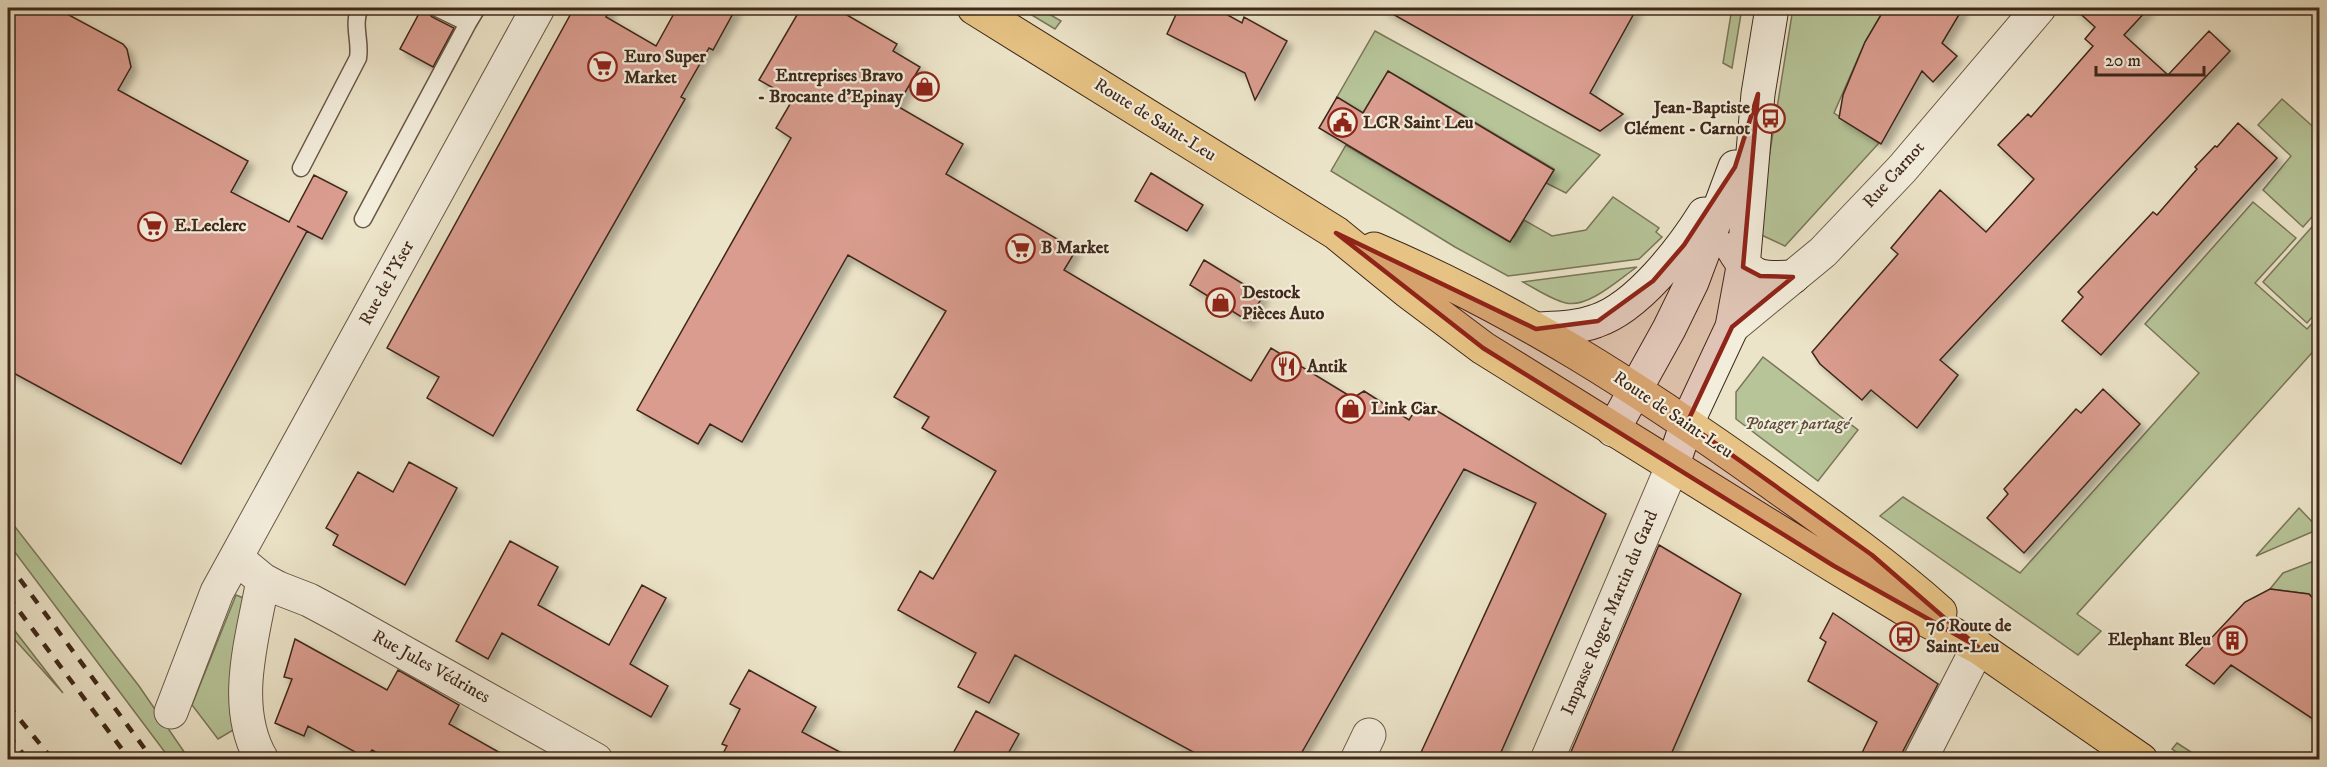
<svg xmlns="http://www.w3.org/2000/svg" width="2327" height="767" font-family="'IM FELL DW Pica',serif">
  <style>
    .green { fill: #b6c498; stroke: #7a7659; stroke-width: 1.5 }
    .building { fill: #d99c8e; stroke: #3f281a; stroke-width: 1.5; filter: url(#shadow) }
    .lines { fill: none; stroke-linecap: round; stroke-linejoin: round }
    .lane-casing { stroke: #6a5746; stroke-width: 19 }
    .street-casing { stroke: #6a5746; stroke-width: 35 }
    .secondary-casing { stroke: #3f281a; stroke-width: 35 }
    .primary-casing { stroke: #3f281a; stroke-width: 35 }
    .lane { stroke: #f3eddc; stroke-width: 16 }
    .street { stroke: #f3eddc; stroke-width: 33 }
    .secondary { stroke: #f3eddc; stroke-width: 33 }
    .primary { stroke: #e6c284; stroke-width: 33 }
    .rail { stroke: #3f281a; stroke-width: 4.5; stroke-dasharray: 10 10; stroke-linecap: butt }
    .marked { fill: #8f2418; fill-opacity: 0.2; stroke: #8f2418; stroke-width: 4.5; stroke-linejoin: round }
    .labels { text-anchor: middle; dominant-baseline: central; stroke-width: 4.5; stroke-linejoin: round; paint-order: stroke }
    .poi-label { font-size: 18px; font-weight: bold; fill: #3f281a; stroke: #f3eddc; text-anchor: start }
    .street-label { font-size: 18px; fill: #3f281a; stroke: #f3eddc }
    .park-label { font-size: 18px; font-style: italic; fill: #5d4f3a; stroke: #f3eddc }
  </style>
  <defs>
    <filter id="shadow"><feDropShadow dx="5.5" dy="5.5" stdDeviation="3" flood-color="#0004"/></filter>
  </defs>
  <rect width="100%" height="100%" fill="#ece4c9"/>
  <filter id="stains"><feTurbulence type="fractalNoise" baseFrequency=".00333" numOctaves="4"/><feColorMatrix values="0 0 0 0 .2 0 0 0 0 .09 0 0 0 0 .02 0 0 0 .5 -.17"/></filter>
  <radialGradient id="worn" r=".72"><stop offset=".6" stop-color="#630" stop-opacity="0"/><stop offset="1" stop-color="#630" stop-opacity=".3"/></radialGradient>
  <path class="green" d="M 1020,8 L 1039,8 L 1061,21 L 1055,29 Z
    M 1732,8 L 1742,8 L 1732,68 L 1723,63 Z
    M 1793,8 L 1885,8 L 1865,42 L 1834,113 L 1879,143 L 1785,246 L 1757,233 Z
    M 1375,31 L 1600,155 L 1566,193 L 1546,183 L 1554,169 L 1407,82 L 1400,91 L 1382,81 L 1363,113 L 1337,97 Z
    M 2282,99 L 2319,132 L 2319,209 L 2303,227 L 2263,190 L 2291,156 L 2258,125 Z
    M 1346,145 L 1508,241 L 1514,237 L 1524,220 L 1552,236 L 1586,230 L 1613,197 L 1659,228 L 1656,232 L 1662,237 L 1639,259 L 1508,276 L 1455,247 L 1331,171 Z
    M 2253,202 L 2296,238 L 2255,283 L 2307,329 L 2319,316 L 2319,345 L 2077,614 L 2101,631 L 2078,655 L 1880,516 L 1903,497 L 2020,573 L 2199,373 L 2145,324 Z
    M 2319,219 L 2319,309 L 2307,323 L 2263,282 Z
    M 1637,267 C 1619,279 1589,308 1566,303 C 1552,300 1536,289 1523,282 Z
    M 1763,357 L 1858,430 L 1818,481 L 1736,419 L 1736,392 Z
    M 8,506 L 12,523 L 139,686 L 189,759 L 170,759 L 8,543 Z
    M 2299,508 L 2319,529 L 2256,556 Z
    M 2319,559 L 2319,605 L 2309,594 L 2270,589 L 2283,573 Z
    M 236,595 L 258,604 L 235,729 L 218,739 L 192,705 Z
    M 8,622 L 63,693 L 8,632 Z
    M 2177,743 L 2202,759 L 2187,759 L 2172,749 Z"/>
  <path class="building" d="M 8,8 L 56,8 L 123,44 L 127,49 L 131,67 L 118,90 L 248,161 L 231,192 L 289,222 L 314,175 L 347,192 L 322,239 L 297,226 L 307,231 L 181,464 L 8,370 Z
    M 422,8 L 427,8 L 428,13 L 432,17 L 454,28 L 433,67 L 400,49 Z
    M 574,8 L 611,8 L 606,17 L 656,46 L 677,8 L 736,8 L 713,50 L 709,48 L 681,97 L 685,99 L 493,436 L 427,398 L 439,377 L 387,348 Z
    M 801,8 L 835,8 L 897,44 L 893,51 L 920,67 L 897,106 L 963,144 L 946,174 L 1076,250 L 1064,270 L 1251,381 L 1271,348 L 1353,398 L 1364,391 L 1409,420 L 1421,401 L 1606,514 L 1498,759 L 1418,759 L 1536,503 L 1464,469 L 1298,759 L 1206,759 L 1015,655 L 989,703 L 958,687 L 976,653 L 898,610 L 920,571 L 933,579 L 996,471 L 922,428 L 929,417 L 894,397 L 946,311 L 848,255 L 742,442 L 710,424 L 698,444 L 637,410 L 791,138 L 776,128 L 793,99 L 759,80 Z
    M 1179,8 L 1215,8 L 1242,23 L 1244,17 L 1287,41 L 1255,100 L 1245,73 L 1167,34 Z
    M 1382,8 L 1637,8 L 1590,93 L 1623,114 L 1600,131 Z
    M 1885,8 L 1963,8 L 1942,43 L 1957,56 L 1933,82 L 1922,71 L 1881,144 L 1839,118 L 1843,95 L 1865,42 Z
    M 2074,8 L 2149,8 L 2124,35 L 2168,75 L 2209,31 L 2230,51 L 1940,360 L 1958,375 L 1917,428 L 1871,390 L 1862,400 L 1820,364 L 1812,352 L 1898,254 L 1891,248 L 1940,190 L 1986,232 L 2034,179 L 1998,145 L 2028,114 L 2031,117 L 2093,46 L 2085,39 L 2095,27 Z
    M 1388,71 L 1554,170 L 1510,242 L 1319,128 L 1337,97 L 1363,113 Z
    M 2238,123 L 2277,158 L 2101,355 L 2062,321 L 2083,297 L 2078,292 L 2153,212 L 2157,215 L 2197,169 L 2195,167 L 2215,146 L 2217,147 Z
    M 1151,173 L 1203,205 L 1187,231 L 1135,201 Z
    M 1204,260 L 1263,296 L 1248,321 L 1190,285 Z
    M 2103,389 L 2140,424 L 2024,553 L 1987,518 L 2008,494 L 2004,489 L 2076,409 L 2081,413 Z
    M 409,462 L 457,488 L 405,585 L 333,545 L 338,535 L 326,528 L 358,472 L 393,492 Z
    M 510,541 L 558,567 L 538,605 L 609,645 L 642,585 L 666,598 L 630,664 L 668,686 L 651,717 L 502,633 L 488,659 L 456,641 Z
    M 1659,545 L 1741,594 L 1669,759 L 1568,759 Z
    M 2270,589 L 2309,594 L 2319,605 L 2319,723 L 2231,665 L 2214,684 L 2186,665 L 2245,602 Z
    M 1833,613 L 1938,684 L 1903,751 L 1902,759 L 1859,759 L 1877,722 L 1808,681 L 1826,642 L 1820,638 Z
    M 295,639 L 387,690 L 398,670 L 426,686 L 459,705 L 449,724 L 511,759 L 389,759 L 372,750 L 366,758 L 308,726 L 304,736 L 275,723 L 292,679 L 284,677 Z
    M 749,670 L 816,707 L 802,732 L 853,759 L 720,759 L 727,746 L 722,744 L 740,709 L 730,704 Z
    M 976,711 L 1019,734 L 1005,759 L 950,759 Z"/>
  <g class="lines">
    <defs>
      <path id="lane" d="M 468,23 L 477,8
        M 301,168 L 358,58 C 361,41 352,24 360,8
        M 363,219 L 468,23 L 437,8"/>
      <path id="street" d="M 1732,327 L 1823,252 L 1902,169 L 2039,8
        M 246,566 L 263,580 C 253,637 230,706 262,760
        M 263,580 L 278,588 L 309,600 L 339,616 L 596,760
        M 171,712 L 217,592 L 538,8
        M 1357,760 L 1369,735
        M 1547,760 L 1672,467
        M 1920,760 L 1978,647"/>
      <path id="secondary" d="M 1733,249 C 1750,278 1760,279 1793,277
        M 1536,329 C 1557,328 1577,328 1596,321 C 1638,307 1682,249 1704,214
        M 1613,430 L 1669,329 L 1692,282 L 1735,167
        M 1672,467 L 1687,423 L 1732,327 L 1743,267 L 1758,94 L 1772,8"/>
      <path id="primary" d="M 974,8 L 1336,233 L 1407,291 L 1483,348 L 1834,566 L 1903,608 L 1978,647 L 2141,760
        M 1374,249 C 1515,308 1642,391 1766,479 C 1825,521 1885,563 1940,612"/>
    </defs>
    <use href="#lane" class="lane-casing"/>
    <use href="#street" class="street-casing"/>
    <use href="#secondary" class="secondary-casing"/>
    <use href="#primary" class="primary-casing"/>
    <use href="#lane" class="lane"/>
    <use href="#street" class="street"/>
    <use href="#secondary" class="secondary"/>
    <use href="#primary" class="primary"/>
    <path class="rail" d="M 8,563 L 153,760
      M 8,596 L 130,760
      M 8,705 L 53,760
      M 8,735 L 28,760"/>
  </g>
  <path class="marked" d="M 1758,94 L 1743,267 L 1760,276 L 1793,277 L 1732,327 L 1687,423 L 1872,555 L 1978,647 L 1834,566 L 1483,348 L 1336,233 L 1536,329 L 1598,321 L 1653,281 L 1684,245 L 1735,167 Z"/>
  <defs>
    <symbol id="supermarket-ring" viewBox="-11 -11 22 22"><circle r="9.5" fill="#f3eddc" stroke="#8f2418" stroke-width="1.5"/><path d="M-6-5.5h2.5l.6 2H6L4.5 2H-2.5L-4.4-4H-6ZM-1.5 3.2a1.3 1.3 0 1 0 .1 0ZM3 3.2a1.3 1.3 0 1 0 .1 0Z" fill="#8f2418"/></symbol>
    <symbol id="shop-ring" viewBox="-11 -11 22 22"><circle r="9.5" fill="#f3eddc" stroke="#8f2418" stroke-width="1.5"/><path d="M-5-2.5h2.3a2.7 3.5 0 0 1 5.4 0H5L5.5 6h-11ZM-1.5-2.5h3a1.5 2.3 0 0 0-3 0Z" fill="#8f2418"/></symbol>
    <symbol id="bus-ring" viewBox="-11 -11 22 22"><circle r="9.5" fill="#f3eddc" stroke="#8f2418" stroke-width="1.5"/><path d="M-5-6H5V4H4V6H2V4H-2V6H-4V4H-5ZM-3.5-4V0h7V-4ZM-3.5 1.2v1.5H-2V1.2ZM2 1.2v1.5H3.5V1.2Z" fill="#8f2418"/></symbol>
    <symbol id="civic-ring" viewBox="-11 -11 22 22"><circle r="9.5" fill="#f3eddc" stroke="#8f2418" stroke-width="1.5"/><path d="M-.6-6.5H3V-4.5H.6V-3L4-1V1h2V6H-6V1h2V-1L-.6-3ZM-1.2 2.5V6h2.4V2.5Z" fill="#8f2418"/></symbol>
    <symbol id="restaurant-ring" viewBox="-11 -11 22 22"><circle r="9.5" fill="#f3eddc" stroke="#8f2418" stroke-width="1.5"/><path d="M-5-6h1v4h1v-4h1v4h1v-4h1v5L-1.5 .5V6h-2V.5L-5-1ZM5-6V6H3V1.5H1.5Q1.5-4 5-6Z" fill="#8f2418"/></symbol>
    <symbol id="building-ring" viewBox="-11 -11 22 22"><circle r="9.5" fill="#f3eddc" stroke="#8f2418" stroke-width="1.5"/><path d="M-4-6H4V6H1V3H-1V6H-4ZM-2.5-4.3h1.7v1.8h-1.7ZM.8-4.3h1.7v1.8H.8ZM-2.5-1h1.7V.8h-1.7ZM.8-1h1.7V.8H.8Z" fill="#8f2418"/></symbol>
  </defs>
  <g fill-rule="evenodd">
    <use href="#supermarket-ring" x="586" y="50" width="33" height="33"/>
    <use href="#shop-ring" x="908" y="70" width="33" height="33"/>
    <use href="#bus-ring" x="1754" y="102" width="33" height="33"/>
    <use href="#civic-ring" x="1326" y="106" width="33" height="33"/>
    <use href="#supermarket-ring" x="136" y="210" width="33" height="33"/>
    <use href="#supermarket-ring" x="1004" y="232" width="33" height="33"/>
    <use href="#shop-ring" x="1204" y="286" width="33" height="33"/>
    <use href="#restaurant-ring" x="1270" y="350" width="33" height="33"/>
    <use href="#shop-ring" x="1334" y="392" width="33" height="33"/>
    <use href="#bus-ring" x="1888" y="620" width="33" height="33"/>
    <use href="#building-ring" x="2216" y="624" width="33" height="33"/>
  </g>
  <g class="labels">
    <g class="poi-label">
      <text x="624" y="57">Euro Super<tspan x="624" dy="21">Market</tspan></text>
      <text x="903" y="76" text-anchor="end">Entreprises Bravo<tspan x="903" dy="21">- Brocante d'Epinay</tspan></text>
      <text x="1750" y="108" text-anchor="end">Jean-Baptiste<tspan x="1750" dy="21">Clément - Carnot</tspan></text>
      <text x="1363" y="123">LCR Saint Leu</text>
      <text x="174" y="226">E.Leclerc</text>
      <text x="1041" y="248">B Market</text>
      <text x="1242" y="293">Destock<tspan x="1242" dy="21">Pièces Auto</tspan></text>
      <text x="1307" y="367">Antik</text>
      <text x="1371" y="409">Link Car</text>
      <text x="1926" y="626">76 Route de<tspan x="1926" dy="21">Saint-Leu</tspan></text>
      <text x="2211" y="640" text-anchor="end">Elephant Bleu</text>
    </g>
    <g class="street-label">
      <text transform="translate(1155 120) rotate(32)">Route de Saint-Leu</text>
      <text transform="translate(1894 175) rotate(-48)">Rue Carnot</text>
      <text transform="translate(387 283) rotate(-61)">Rue de l'Yser</text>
      <text transform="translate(1673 415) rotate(34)">Route de Saint-Leu</text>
      <text transform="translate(1610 613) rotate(-67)">Impasse Roger Martin du Gard</text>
      <text transform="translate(431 667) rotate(29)">Rue Jules Védrines</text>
    </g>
    <g class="park-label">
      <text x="1797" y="424">Potager partagé</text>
    </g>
  </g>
  <rect width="2327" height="767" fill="none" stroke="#ece4c9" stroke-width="30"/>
  <rect x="9" y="9" width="2309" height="749" fill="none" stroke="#3f281a" stroke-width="3"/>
  <rect x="15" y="15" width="2297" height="737" fill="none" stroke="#3f281a" stroke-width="1.5"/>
  <path d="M2096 66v9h108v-9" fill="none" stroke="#3f281a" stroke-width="3"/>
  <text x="2105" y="66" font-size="18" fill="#3f281a" stroke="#f3eddc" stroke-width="4.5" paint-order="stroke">20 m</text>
  <rect width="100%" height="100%" filter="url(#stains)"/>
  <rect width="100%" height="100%" fill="url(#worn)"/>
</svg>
